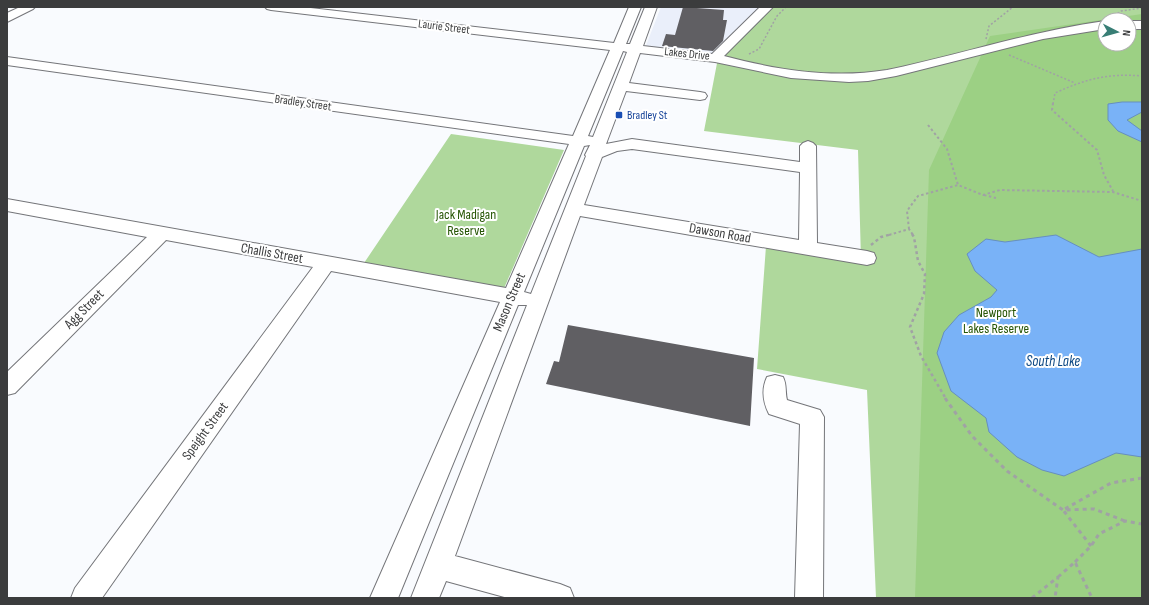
<svg xmlns="http://www.w3.org/2000/svg" width="1149" height="605" font-family="'Sofia Sans Condensed',sans-serif">
  <style>
    .built { fill: #eaeffa }
    .green { fill: #afd89c; fill-rule: evenodd }
    .forest { fill: #9cd084; fill-rule: evenodd }
    .water { fill: #79b2f7; stroke: #668fbf }
    .building { fill: #605f63 }
    .lines { fill: none; stroke-linecap: round; stroke-linejoin: round }
    .minor-casing { stroke: #747579; stroke-width: 2 }
    .path-far3 { stroke: #a0a2a4; stroke-width: 1.5; stroke-dasharray: 2 2; stroke-linecap: butt }
    .path-far2 { stroke: #a0a2a4; stroke-width: 2; stroke-dasharray: 2.5 2.5; stroke-linecap: butt }
    .path-far1 { stroke: #a0a2a4; stroke-width: 2.5; stroke-dasharray: 3 3; stroke-linecap: butt }
    .path { stroke: #a0a2a4; stroke-width: 3; stroke-dasharray: 4 4; stroke-linecap: butt }
    .minor { fill: #fff; fill-rule: evenodd }
    .transit-dot { fill: #1a4fb4; stroke: #fff; stroke-width: 1.5 }
    .labels { text-anchor: middle; dominant-baseline: central; stroke-width: 4; stroke-linejoin: round; paint-order: stroke }
    .far-street-label { font-size: 12px; fill: #3b3c3d; stroke: #fff }
    .far-transit-label { font-size: 12px; fill: #164399; stroke: #fff; text-anchor: start }
    .park-label { font-size: 14px; fill: #265504; stroke: #fff }
    .street-label { font-size: 14px; fill: #3b3c3d; stroke: #fff }
    .water-label { font-size: 15px; font-style: italic; fill: #0b4783; stroke: #fff }
  </style>
  <rect width="100%" height="100%" fill="#f9fbfe"/>
  <path class="built" d="M 661,7 L 761,7 L 714,55 L 645,48 Z"/>
  <path class="green" d="M 772,7 L 1142,7 L 1142,598 L 876,598 L 867,390 L 757,369 L 766,246 L 861,260 L 858,150 L 704,131 L 718,58 ZM 1105,20 L 1129,20 L 1129,44 L 1105,44 Z
    M 451,134 L 564,150 L 502,293 L 362,266 Z"/>
  <path class="forest" d="M 1142,14 L 1142,598 L 915,598 L 929,170 L 990,36 ZM 1105,20 L 1129,20 L 1129,44 L 1105,44 Z"/>
  <path class="water" d="M 1122,102 L 1142,102 L 1142,112 L 1127,120 L 1142,131 L 1142,142 L 1118,131 L 1108,120 L 1108,104 Z
    M 1056,235 L 1099,257 L 1142,249 L 1142,457 L 1116,453 L 1064,476 L 1042,470 L 1017,457 L 989,432 L 986,418 L 951,391 L 937,353 L 944,332 L 959,315 L 991,297 L 997,290 L 975,271 L 967,254 L 986,239 L 1005,242 Z"/>
  <path class="building" d="M 683,7 L 724,10 L 723,20 L 727,20 L 723,41 L 713,51 L 662,46 L 666,34 L 675,35 Z
    M 568,325 L 754,358 L 750,426 L 546,384 L 554,361 L 559,362 Z"/>
  <g class="lines">
    <defs>
      <path id="minor" d="M 20,7 L 35,7 L 33,9 L 7,22 L 7,13 Z
        M 265,7 L 302,7 L 614,43 L 629,7 L 641,7 L 626,44 L 630,44 L 645,7 L 657,7 L 643,46 L 712,54 L 760,7 L 773,7 L 724,56 C 777,70 832,79 887,70 C 960,55 1031,31 1105,21 L 1105,29 L 1043,39 L 896,76 L 868,81 L 849,82 L 791,78 L 715,62 L 640,53 L 629,83 L 700,92 L 705,93 L 707,96 L 705,99 L 700,100 L 626,91 L 606,144 L 632,139 L 800,162 L 800,146 L 803,143 L 808,141 L 813,143 L 816,146 L 817,243 L 867,251 L 874,253 L 876,258 L 874,263 L 867,265 L 580,216 L 455,556 L 560,584 L 570,588 L 574,598 L 508,598 L 446,581 L 439,598 L 411,598 L 527,305 L 518,305 L 398,598 L 370,598 L 500,302 L 331,271 L 102,598 L 71,598 L 75,588 L 313,267 L 166,240 L 15,393 L 7,395 L 7,372 L 147,237 L 7,211 L 7,199 L 506,288 L 569,144 L 7,65 L 7,57 L 573,136 L 610,50 L 271,10 L 267,9 ZM 623,51 L 627,52 L 593,137 L 588,136 ZM 590,145 L 585,155 L 586,156 L 531,294 L 524,292 L 584,146 ZM 632,149 L 800,172 L 799,240 L 584,205 L 602,157 L 617,151 Z
        M 1129,21 L 1142,21 L 1142,29 L 1129,29 Z
        M 775,375 L 783,377 C 787,385 785,392 787,400 L 820,410 L 824,417 L 823,598 L 795,598 L 800,424 L 769,414 C 763,402 761,390 767,377 Z"/>
    </defs>
    <use href="#minor" class="minor-casing"/>
    <path class="path-far3" d="M 1111,18 L 1121,11 L 1142,8
      M 986,39 L 989,26 L 1013,7
      M 749,54 L 759,49 L 777,16 L 786,7
      M 1009,55 L 1075,83
      M 1053,104 L 1055,93 C 1086,79 1108,73 1142,76"/>
    <path class="path-far2" d="M 1053,103 L 1052,110 L 1097,150 L 1104,175 L 1113,191
      M 928,125 L 947,149 L 958,185 L 983,195 L 1000,190 L 1113,192 L 1142,201
      M 984,195 L 996,198
      M 909,229 L 907,211 L 918,196 L 958,185
      M 889,235 L 909,229 L 913,235"/>
    <path class="path-far1" d="M 912,234 L 914,237 L 918,261 L 925,274 L 924,294 L 910,327 L 921,356 L 946,399
      M 871,245 L 881,237 L 892,234"/>
    <path class="path" d="M 945,398 L 972,436 L 1007,471 L 1063,510 L 1094,509 L 1125,521
      M 1091,546 L 1063,510 L 1111,483 L 1142,478
      M 1075,562 L 1091,546 L 1099,534 L 1125,521 L 1142,524
      M 1058,577 L 1075,562 L 1092,598
      M 1032,598 L 1058,577 L 1055,598"/>
    <use href="#minor" class="minor"/>
  </g>
  <rect class="transit-dot" x="615" y="111" width="8" height="8" rx="2"/>
  <g class="labels">
    <g class="far-street-label">
      <text transform="translate(444 27) rotate(7)">Laurie Street</text>
      <text transform="translate(687 54) rotate(6)">Lakes Drive</text>
      <text transform="translate(303 103) rotate(8)">Bradley Street</text>
    </g>
    <g class="far-transit-label">
      <text x="627" y="115">Bradley St</text>
    </g>
    <g class="park-label">
      <text x="466" y="214">Jack Madigan<tspan x="466" dy="16">Reserve</tspan></text>
      <text x="996" y="312">Newport<tspan x="996" dy="16">Lakes Reserve</tspan></text>
    </g>
    <g class="street-label">
      <text transform="translate(720 233) rotate(10)">Dawson Road</text>
      <text transform="translate(272 253) rotate(10)">Challis Street</text>
      <text transform="translate(509 302) rotate(-67)">Mason Street</text>
      <text transform="translate(84 309) rotate(-45)">Agg Street</text>
      <text transform="translate(205 431) rotate(-54)">Speight Street</text>
    </g>
    <g class="water-label">
      <text x="1053" y="361">South Lake</text>
    </g>
  </g>
  <rect width="1149" height="605" fill="none" stroke="#3b3c3d" stroke-width="16"/>
  <g transform="translate(1117 32) rotate(96)"><circle r="19" fill="#ffffff" stroke="#b1b1b1"/>
  <path d="M0-3L7 15L0 10L-7 15Z" fill="#387e75"/>
  <text y="-6" font-size="11" font-weight="bold" text-anchor="middle" fill="#3b3c3d">N</text>
  </g>
</svg>
